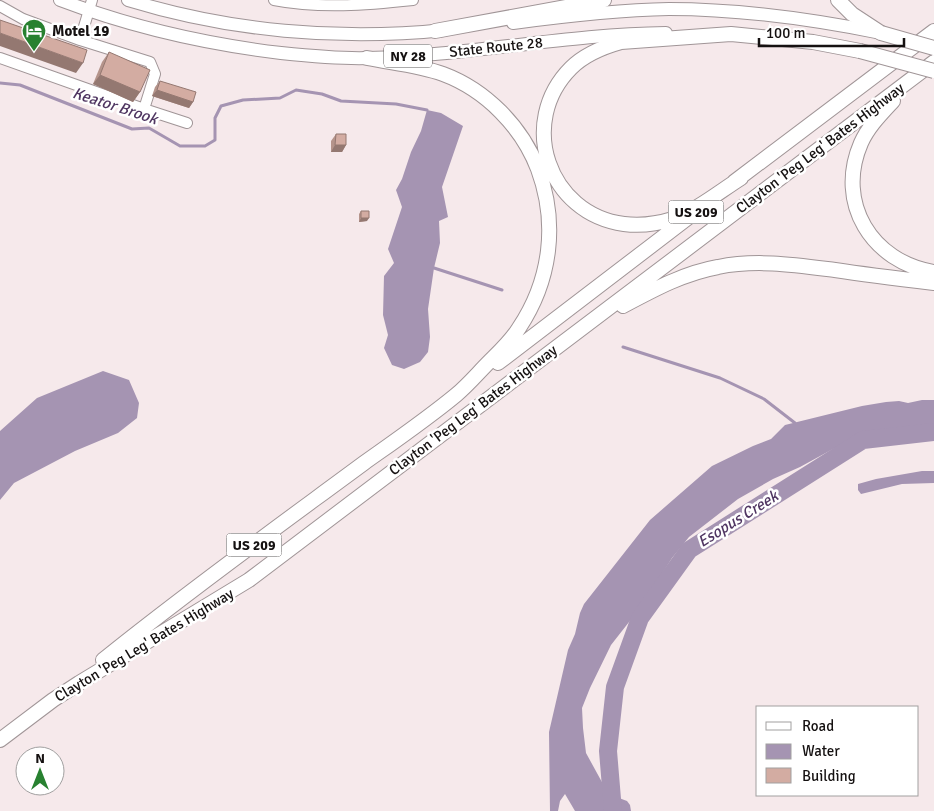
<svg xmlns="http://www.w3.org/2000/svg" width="934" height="811" font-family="Signika,sans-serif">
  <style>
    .water { fill: #a594b2 }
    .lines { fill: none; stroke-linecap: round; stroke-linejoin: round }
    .stream { stroke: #a594b2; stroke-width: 3 }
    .river { stroke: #a594b2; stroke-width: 18 }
    .minor-casing { stroke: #a09597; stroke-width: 12 }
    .major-casing { stroke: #a09597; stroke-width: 14 }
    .highway-casing { stroke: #a09597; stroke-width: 16 }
    .minor { stroke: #fff; stroke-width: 10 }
    .major { stroke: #fff; stroke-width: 12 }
    .highway { stroke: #fff; stroke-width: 14 }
    .highway-bridge-casing { stroke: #a09597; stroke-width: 16; stroke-linecap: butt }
    .highway-bridge { stroke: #fff; stroke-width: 14 }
    .wall { fill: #b5948b }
    .shaded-wall { fill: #947871 }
    .building { fill: #d3aca2; stroke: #947871 }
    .labels { text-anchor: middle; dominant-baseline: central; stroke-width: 5; stroke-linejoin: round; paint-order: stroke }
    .shield { fill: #fff; stroke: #5b5858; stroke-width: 1 }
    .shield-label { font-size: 14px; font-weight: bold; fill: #151111 }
    .poi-label { font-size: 15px; font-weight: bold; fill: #151111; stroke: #fff; text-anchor: start }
    .street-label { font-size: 15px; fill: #151111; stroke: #fff }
    .water-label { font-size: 16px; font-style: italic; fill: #503662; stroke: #fff }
  </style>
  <rect width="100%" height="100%" fill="#f6e9eb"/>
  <path class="water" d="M 427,110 L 441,113 L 463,126 L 442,187 L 448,217 L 439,221 L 440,243 L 434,268 L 428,309 L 430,337 L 428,352 L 420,362 L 404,369 L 392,365 L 384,348 L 388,335 L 383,315 L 384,276 L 394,263 L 388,249 L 402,207 L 396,190 L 402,179 L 411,152 L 421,131 Z
    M 103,371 L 129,380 L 139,403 L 137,418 L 118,433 L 75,451 L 14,483 L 0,500 L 0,431 L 37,398 Z
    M 922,400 L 934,400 L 934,431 L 899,432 L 833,449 L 800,467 L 773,479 L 738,499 L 689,537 L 672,558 L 640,608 L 611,645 L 590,688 L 582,708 L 583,728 L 586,753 L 603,784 L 619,798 L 627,801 L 630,805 L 631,811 L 575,811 L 565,794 L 560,801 L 558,811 L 550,811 L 549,732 L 568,650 L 575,634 L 580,613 L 584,604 L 650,520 L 712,466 L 753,446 L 771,439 L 785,425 L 862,406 L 886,402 L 899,401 L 908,403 Z
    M 922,471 L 934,471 L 934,483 L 902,484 L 861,494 L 858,490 L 858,484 L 876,479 Z"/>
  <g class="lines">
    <path class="stream" d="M 0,83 L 20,85 L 132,129 L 149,128 L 180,146 L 205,146 L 215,140 L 215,118 L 221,106 L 243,100 L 280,98 L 296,90 L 322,94 L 341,101 L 396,104 L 427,110
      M 434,268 L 502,290
      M 623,347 L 720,378 L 764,399 L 795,423"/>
    <path class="river" d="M 613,811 L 608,751 L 615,687 L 640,618 L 689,550 L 863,440 L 934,432"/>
    <defs>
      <path id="minor" d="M 274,0 C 320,9 367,5 413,0
        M 0,6 L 23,19 L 80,40 L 92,0
        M 80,40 L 150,62 L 155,74 L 144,109
        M 0,58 L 144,109 L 187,123"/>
      <path id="major" d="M 60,0 C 131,27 205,44 281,53 C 310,56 339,59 368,58 C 467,56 566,34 666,33
        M 128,0 C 229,31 339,41 444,30
        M 513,23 C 565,16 617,10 669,9 C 741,9 811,19 881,33"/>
      <path id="highway" d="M 838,0 L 852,14 L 881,33
        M 435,31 L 604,0
        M 893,101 C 881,114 868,127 861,143 C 835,203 872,262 934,272
        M 741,178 C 719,192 697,210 673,219 C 657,224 640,226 624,224 C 548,214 517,122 571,68 C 585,54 603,47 621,42 L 731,34 L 813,42 L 860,51
        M 734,182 L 934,31
        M 623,306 C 653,290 684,273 718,267 C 757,259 796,265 835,270 C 868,275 901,279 934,283
        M 498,363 L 689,217
        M 103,660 C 187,592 276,528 364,463 C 395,441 427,419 456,395 C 468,385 478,373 489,362 C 500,351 511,341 519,328 C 551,280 558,223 538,169 C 522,127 486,90 443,74 C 419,65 392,63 367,58
        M 0,740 L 53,700 L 79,683 L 249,580 L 934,62"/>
    </defs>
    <use href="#minor" class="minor-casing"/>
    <use href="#major" class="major-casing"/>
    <use href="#highway" class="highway-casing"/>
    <use href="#minor" class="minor"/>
    <use href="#major" class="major"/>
    <use href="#highway" class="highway"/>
    <defs>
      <path id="highway-bridge" d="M 881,33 L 934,48
        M 860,51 L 934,71"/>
    </defs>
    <use href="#highway-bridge" class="highway-bridge-casing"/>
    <use href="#highway-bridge" class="highway-bridge"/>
  </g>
  <path class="wall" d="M 109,52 L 140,92 L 133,102 L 93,84 L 102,62 Z
    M 160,81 L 193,102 L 189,108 L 152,96 L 155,87 Z
    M 336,134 L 346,145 L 342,152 L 331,152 L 331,141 Z
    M 361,211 L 367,221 L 359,222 L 359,214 Z"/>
  <path class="shaded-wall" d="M 0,33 L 83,63 L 76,73 L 0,46 Z
    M 100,75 L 140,92 L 133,102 L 93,84 Z
    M 157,90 L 193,102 L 189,108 L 152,96 Z
    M 335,145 L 346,145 L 342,152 L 331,152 Z
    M 361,218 L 369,218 L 367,221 L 359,222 Z"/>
  <path class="building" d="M 0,20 L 87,50 L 83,63 L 0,33 Z
    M 109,52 L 150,70 L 140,92 L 100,75 Z
    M 160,81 L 196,92 L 193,102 L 157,90 Z
    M 336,134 L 346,134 L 346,145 L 335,145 Z
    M 361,211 L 369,211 L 369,218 L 361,218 Z"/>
  <defs>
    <symbol id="hotel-pin" viewBox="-11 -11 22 30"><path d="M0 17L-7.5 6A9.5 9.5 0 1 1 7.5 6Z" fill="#288130" stroke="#fff"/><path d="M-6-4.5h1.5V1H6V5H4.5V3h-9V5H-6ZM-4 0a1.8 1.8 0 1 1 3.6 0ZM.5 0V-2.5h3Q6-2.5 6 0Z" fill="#fff"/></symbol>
  </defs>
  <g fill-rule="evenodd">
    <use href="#hotel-pin" x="20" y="17" width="28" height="38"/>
  </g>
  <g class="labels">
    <g class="shield">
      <rect x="384" y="44.5" width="48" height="23" rx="4"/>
      <rect x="668.5" y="200.5" width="55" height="23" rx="4"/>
      <rect x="226.5" y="533.5" width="55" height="23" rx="4"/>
    </g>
    <g class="shield-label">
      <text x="408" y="56">NY 28</text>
      <text x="696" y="212">US 209</text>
      <text x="254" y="545">US 209</text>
    </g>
    <g class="poi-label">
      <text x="52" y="31">Motel 19</text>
    </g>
    <g class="street-label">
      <text transform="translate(496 47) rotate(-6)">State Route 28</text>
      <text transform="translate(820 148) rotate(-37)">Clayton 'Peg Leg' Bates Highway</text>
      <text transform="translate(473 410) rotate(-37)">Clayton 'Peg Leg' Bates Highway</text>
      <text transform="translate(144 645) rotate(-31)">Clayton 'Peg Leg' Bates Highway</text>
    </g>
    <g class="water-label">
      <text transform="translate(115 106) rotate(18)">Keator Brook</text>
      <text transform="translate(738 519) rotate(-32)">Esopus Creek</text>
    </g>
  </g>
  <rect x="756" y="706" width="162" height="90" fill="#ffffff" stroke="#a1a0a0"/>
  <rect x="766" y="722" width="25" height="8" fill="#ffffff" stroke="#a1a0a0"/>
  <text x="802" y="731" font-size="15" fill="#151111">Road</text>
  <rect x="766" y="744" width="25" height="15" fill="#a594b2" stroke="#a1a0a0"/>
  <text x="802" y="756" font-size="15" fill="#151111">Water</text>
  <rect x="766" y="768" width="25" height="15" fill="#d3aca2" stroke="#a1a0a0"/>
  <text x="802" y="781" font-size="15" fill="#151111">Building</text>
  <g transform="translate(40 771)"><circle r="24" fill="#ffffff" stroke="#a1a0a0"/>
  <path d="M0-4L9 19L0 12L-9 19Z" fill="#288130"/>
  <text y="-8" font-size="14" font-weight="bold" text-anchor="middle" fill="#151111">N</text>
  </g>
  <path d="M759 38v8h145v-8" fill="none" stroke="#151111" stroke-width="2.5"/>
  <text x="766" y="38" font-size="15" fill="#151111" stroke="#ffffff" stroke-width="4" paint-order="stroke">100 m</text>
</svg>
